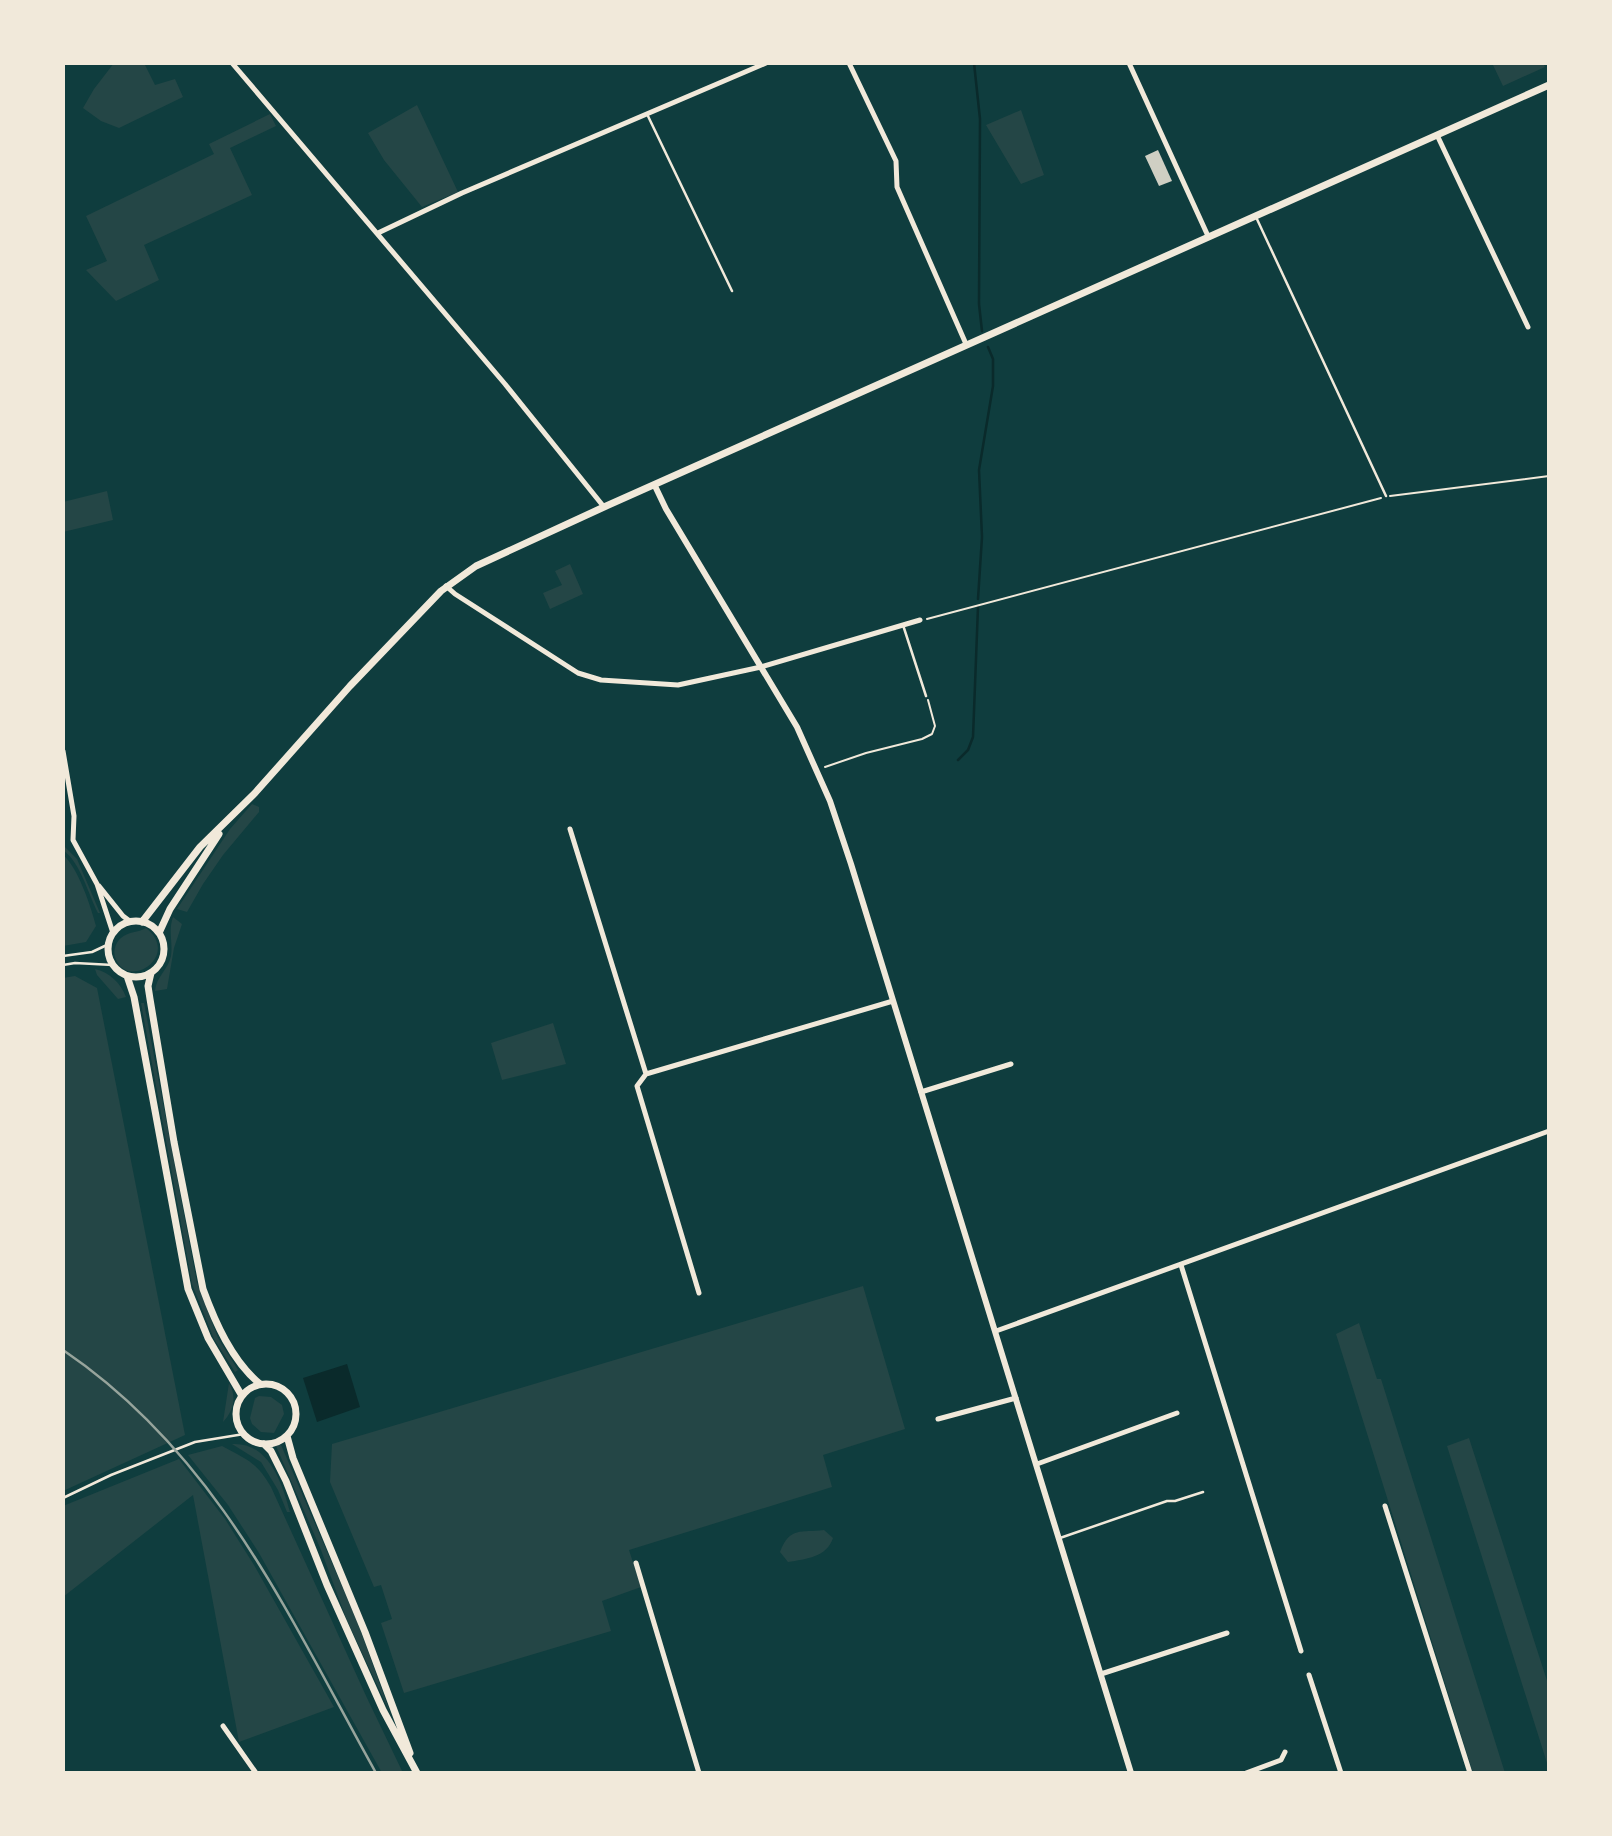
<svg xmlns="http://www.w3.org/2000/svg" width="1612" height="1836" font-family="Manrope,sans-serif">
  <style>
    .green { fill: #244646 }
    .water { fill: #0a2a2b }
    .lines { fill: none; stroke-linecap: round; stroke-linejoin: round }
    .stream { stroke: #0a2a2b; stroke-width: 2.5 }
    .building { fill: #cfcfc3 }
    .path { stroke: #f1e9da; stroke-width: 2 }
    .service { stroke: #f1e9da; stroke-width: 2.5 }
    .minor { stroke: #f1e9da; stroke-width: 5 }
    .tertiary { stroke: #f1e9da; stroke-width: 6 }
    .secondary { stroke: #f1e9da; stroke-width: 7 }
    .rail { stroke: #97a49c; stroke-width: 2.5 }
  </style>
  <rect width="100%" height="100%" fill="#0f3d3e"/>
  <path class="green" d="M 114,63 L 144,63 L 155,85 L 175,79 L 183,97 L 119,128 L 101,121 L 83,108 L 94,89 Z
    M 1492,63 L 1543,63 L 1545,67 L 1503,86 Z
    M 417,105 L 458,192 L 422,207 L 384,160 L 368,133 Z
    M 1021,110 L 1044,175 L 1021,184 L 986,125 Z
    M 270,114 L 276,126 L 230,148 L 252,195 L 144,245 L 159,280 L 116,301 L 86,270 L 107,261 L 86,216 L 214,154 L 209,144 Z
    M 107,491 L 113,520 L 63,532 L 63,502 Z
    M 570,564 L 583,594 L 550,609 L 543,593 L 562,585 L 555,571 Z
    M 252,804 L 259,807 L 259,812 L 223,855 L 203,884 L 187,912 L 177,909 L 230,829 Z
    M 63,845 L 77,859 L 100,913 L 98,913 C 88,894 81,863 63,850 Z
    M 63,855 C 78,867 91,907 96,926 L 86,942 L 63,946 Z
    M 173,917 L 182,924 L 174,948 L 167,989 L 155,991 C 156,977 168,970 171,956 C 173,942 168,931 173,917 Z
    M 146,928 C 182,956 126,992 115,957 C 113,950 116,942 121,938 C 129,931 138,933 146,928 Z
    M 95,969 C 109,972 121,983 126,997 L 118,999 L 97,975 Z
    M 75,976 L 97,988 L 185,1435 L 63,1491 L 63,978 Z
    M 141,1003 L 144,1003 L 197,1283 L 218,1338 L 238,1370 L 235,1372 L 214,1339 L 192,1284 Z
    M 553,1023 L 566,1064 L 502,1080 L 491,1043 Z
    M 863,1286 L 905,1429 L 823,1455 L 832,1487 L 629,1550 L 641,1587 L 602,1601 L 611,1631 L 404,1693 L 381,1623 L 392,1619 L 381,1585 L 374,1587 L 330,1482 L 332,1444 Z
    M 1359,1323 L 1377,1379 L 1381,1379 L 1505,1773 L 1473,1773 L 1336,1334 Z
    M 229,1383 C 237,1397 234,1410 223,1422 Z
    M 259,1396 L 271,1397 L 282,1405 L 284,1414 L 274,1433 L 261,1432 L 252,1424 L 250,1418 L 255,1398 Z
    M 1469,1438 L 1549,1687 L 1547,1763 L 1447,1446 Z
    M 232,1444 C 269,1442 282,1483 290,1512 L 287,1512 L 278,1490 L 261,1462 Z
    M 281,1445 L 357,1621 L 391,1715 L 346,1618 L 321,1550 L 276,1446 Z
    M 222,1446 C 247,1460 256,1461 271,1487 L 367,1698 L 403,1773 L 382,1773 L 259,1553 L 228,1505 L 188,1455 Z
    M 179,1459 L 225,1519 L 254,1565 L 334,1707 L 239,1742 L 193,1495 L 63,1597 L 63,1506 Z
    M 824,1530 L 833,1538 C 827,1557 806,1559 788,1562 L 780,1552 C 790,1526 801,1533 824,1530 Z"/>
  <path class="water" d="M 347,1364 L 360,1407 L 317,1422 L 303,1378 Z"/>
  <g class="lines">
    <path class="stream" d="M 974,63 L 980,119 L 979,304 L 982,331
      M 978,599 L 982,537 L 979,470 L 993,386 L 993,359 L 988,347
      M 958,760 L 968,750 L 973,737 L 978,607"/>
  </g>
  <path class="building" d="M 1158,150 L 1172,181 L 1159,186 L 1145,156 Z"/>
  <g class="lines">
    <path class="path" d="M 1390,496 L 1549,476
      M 927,619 L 1381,498
      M 825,767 L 866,753 L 922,739 L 932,734 L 935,726 L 928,700"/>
    <path class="service" d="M 647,114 L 732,291
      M 1256,217 L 1386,496
      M 903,625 L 926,696
      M 63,956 L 92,952 L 109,944
      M 63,965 L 75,963 L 113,965
      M 63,1498 L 111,1475 L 195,1442 L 244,1434
      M 1060,1538 L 1167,1501 L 1175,1501 L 1203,1492"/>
    <path class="minor" d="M 232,63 L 505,384 L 604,507
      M 849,63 L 896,161 L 897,187 L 966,344
      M 1129,63 L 1208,236
      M 1437,135 L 1528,327
      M 378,233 L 462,193 L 766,63
      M 446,586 L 455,594 L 578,673 L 601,680 L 678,685 L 761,667 L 920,620
      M 63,751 L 74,816 L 73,840 L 97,884 L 113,933
      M 570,829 L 646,1074 L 893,1001
      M 99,886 L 123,916 L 131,922
      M 646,1074 L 637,1086 L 699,1293
      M 921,1092 L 1011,1064
      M 1181,1265 L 1301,1651
      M 996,1331 L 1549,1131
      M 938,1419 L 1016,1398
      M 1037,1464 L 1177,1413
      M 1385,1506 L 1470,1773
      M 636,1563 L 699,1773
      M 1101,1674 L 1227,1633
      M 1309,1675 L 1341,1773
      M 223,1726 L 256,1773
      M 1246,1773 L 1281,1760 L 1285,1752"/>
    <path class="tertiary" d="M 655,486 L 666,509 L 797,727 L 830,801 L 851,864 L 1131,1773"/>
    <path class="secondary" d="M108 949a28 28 0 1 1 56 0a28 28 0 1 1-56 0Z
      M 142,922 L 200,847 L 255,793 L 350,686 L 441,591 L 476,566 L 604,507 L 1549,85
      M 159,933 L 170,909 L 219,834
      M 151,973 L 148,986 L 150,999 L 174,1142 L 203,1289 C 215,1322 232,1361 260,1384
      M 127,976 L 134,997 L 188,1289 L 208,1338 L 242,1396
      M236 1414a30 30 0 1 1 60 0a30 30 0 1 1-60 0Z
      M 287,1436 L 293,1458 L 365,1632 L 410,1753
      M 264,1444 L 271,1451 L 286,1481 L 327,1585 L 383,1710 L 417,1773"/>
    <path class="rail" d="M 63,1350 C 218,1455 288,1615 376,1773"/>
  </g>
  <rect width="1612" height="1836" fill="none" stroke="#f1e9da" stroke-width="130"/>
</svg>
